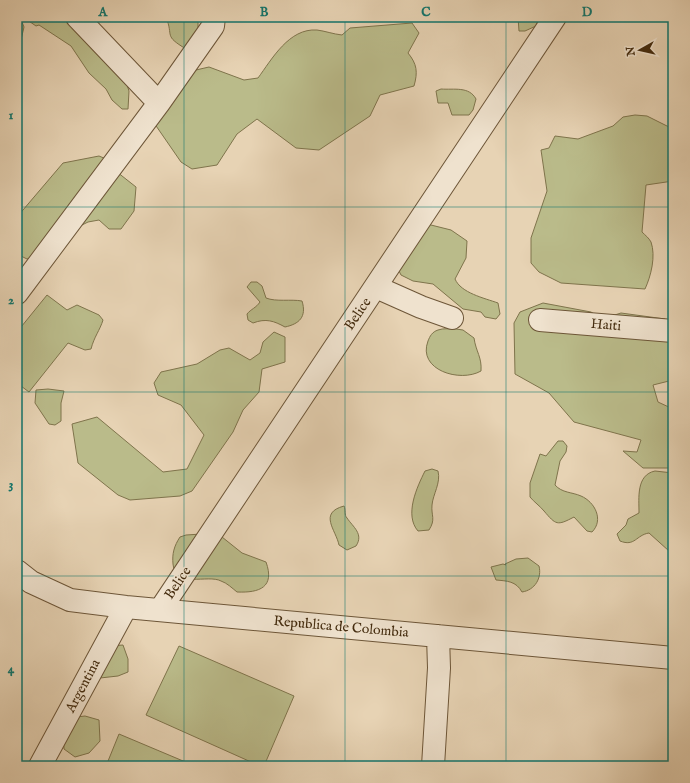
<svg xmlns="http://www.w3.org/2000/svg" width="690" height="783" font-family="'IM FELL English',serif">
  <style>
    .green { fill: #babb8a; stroke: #7f744c }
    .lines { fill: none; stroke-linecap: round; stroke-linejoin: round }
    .minor-casing { stroke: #6d5638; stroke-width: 24 }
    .minor { stroke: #efe2ce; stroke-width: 22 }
    .grid { fill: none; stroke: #0f766e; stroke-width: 1; stroke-opacity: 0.55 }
    .labels { text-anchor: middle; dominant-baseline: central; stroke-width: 3.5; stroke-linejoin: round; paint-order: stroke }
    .street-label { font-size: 14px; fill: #442c0f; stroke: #efe2ce }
    .neatline { fill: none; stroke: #0f766e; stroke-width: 1.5 }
    .grid-label { font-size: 13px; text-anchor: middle; font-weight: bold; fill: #0f766e }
  </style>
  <rect width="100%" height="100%" fill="#e7d3b4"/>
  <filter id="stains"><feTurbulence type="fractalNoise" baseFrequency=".005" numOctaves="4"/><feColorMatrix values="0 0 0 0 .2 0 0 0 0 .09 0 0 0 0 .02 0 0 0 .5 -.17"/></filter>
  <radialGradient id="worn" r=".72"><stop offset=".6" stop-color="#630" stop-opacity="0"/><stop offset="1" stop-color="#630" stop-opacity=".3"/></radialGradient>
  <path class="green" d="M 23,17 L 78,17 L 125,79 L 129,91 L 128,109 L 122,109 L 112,100 L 106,89 L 89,73 L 71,46 L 39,25 L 36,26 Z
    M 166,17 L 198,17 L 198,44 L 186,49 C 163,35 174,37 166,17 Z
    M 518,17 L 539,17 L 536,26 L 525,31 L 519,31 Z
    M 17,20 L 22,22 L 24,27 L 20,44 L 17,45 Z
    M 412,23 L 419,33 L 408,53 C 417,64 418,72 414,86 L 380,95 L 370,116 L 319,150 L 296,148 L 257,119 L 237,134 L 217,165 L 192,169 L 181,162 L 152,120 L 174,75 L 209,67 L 244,80 L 258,78 C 272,59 289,28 317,30 C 325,31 333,34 342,35 L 350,28 Z
    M 441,89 C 454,90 469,86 476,99 L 473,110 L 469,115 L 452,115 L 448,103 L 438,103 L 436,91 Z
    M 635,115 L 647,116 L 669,127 L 673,127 L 673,181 L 646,185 L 642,232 C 645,235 649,238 651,242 C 656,256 651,276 645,289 L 561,283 L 539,272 L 531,263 L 531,238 L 547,191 L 541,150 L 549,148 L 555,136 L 578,139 L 613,126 L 623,117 Z
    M 99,156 L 111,161 L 117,172 L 136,187 L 134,211 L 121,229 L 109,229 L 99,220 L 88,222 L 54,239 L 50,251 L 27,259 L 17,254 L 17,217 L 63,163 Z
    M 423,223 L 451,230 L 467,241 L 466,258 L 455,279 C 461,293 484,298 498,303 L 500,314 L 496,319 L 485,317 L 481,312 L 463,309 L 433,284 L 413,281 L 401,275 L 398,269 Z
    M 251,282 L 257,282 L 262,286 L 266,298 C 276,302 291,299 302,301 C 307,317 299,324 285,327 C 274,321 266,318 253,323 L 248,320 L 247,314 C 251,309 256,308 260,302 L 247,287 Z
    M 47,295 L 67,310 L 77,305 L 99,315 L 103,320 C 100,330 94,337 91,349 L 85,350 L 68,343 L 29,392 L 17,383 L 17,332 Z
    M 543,303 L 591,312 L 602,319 L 621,313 L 665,319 L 673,325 L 673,380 L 653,385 L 658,402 L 673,409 L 673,468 L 643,468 L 623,451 L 637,452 L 641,440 L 574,422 L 549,393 L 515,374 L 514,323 L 520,312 Z
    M 456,329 L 463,330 L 474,338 C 476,352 482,357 481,371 C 460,383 417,370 428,341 C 430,336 432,332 438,330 C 443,328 451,329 456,329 Z
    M 274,332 L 285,337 L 285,362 L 262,369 L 259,392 L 243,410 L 233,432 L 192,491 L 180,496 L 130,500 L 118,495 L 78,463 L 72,424 L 97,417 L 163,472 L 187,469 L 204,435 L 181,405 L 158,395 L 154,383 L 161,372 L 197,364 L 220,350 L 229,348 L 250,360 L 260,353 L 263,342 Z
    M 48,389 L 64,391 L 61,403 L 61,421 L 55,425 L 49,424 L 35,403 L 36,390 Z
    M 558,441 L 563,441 L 567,446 L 566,452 L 560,461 L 555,485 C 562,493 572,492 581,496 C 595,502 604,520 592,532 L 587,531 L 574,517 C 557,526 556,525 544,511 C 540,506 534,502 530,497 L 530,483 L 540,454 L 546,456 Z
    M 432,469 L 438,471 C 441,483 433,494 432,505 C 431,516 436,519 429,530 L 418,531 C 404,515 417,487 425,471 Z
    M 655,471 L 673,473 L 673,558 L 669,551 L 649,533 C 636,535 635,547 620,541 L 617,534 L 626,525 L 628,519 L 639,513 C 639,498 636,475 655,471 Z
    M 344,506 C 346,510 344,515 347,518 C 353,527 364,534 356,546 L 347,550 L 339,545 C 336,530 318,513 344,506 Z
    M 217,533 L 242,553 L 266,562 C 275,587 260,593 237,592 C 232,588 227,583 221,581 C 208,574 175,589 173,564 C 172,554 174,546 180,537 L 186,535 Z
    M 528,558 L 539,566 C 542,578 535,590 522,592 C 516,581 507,581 496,580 L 491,567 L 503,564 L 506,565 L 505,564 L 516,559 Z
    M 123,645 L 128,659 L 128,672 L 118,676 L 100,678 L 110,646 Z
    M 179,646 L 294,696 L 264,766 L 260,766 L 146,715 Z
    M 85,716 L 99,720 L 100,741 L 89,753 L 75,757 L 64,749 L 63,732 L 68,718 Z
    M 119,734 L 195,766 L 106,766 Z"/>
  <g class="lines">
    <defs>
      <path id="minor" d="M 77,17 L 159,103
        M 376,287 L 421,307 L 452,318
        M 17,293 L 159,103 L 213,26 L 214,17
        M 540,320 L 673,331
        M 17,571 L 31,582 L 70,600 L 126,607 L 673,658
        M 160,610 L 555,17
        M 40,766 L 126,607
        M 433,766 L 439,668 L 438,636"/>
    </defs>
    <use href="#minor" class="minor-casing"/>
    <use href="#minor" class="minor"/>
  </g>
  <path class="grid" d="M 184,17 L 184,766M 345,17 L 345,766M 506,17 L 506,766M 17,207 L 673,207M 17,392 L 673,392M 17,576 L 673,576"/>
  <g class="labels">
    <g class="street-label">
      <text transform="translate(358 314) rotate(-56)">Belice</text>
      <text transform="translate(606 325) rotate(5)">Haiti</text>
      <text transform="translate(178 583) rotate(-56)">Belice</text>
      <text transform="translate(341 627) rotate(5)">Republica de Colombia</text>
      <text transform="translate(83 686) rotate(-62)">Argentina</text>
    </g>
  </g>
  <rect width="690" height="783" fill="none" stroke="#e7d3b4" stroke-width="44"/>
  <g transform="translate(640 50) rotate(262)" stroke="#efe2ce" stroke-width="3" paint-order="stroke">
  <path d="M0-3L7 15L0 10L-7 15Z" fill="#442c0f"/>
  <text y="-6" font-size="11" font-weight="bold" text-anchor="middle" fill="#442c0f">N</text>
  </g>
  <rect x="22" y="22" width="646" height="739" class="neatline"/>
  <g class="grid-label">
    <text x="103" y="16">A</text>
    <text x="264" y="16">B</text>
    <text x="426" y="16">C</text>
    <text x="587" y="16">D</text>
    <text x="11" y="119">1</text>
    <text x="11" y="304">2</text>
    <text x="11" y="488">3</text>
    <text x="11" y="673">4</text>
  </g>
  <rect width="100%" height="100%" filter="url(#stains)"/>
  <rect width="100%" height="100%" fill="url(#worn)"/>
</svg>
